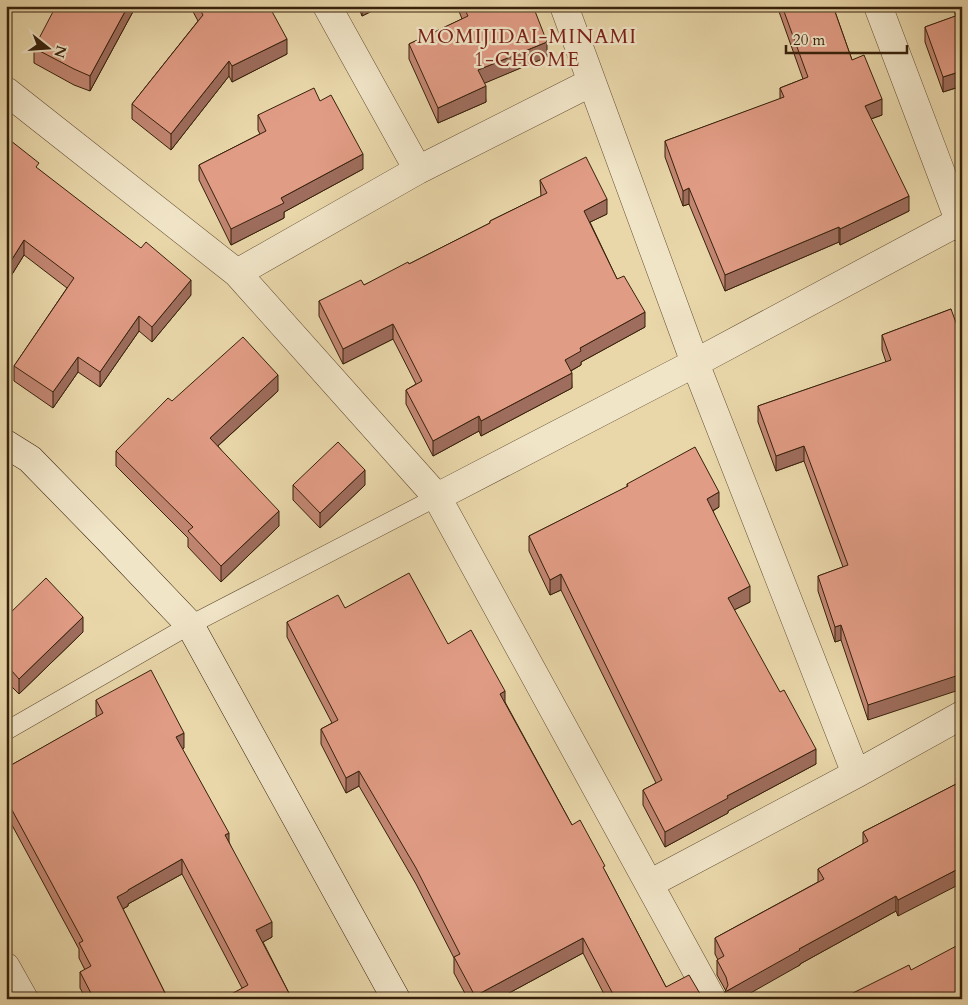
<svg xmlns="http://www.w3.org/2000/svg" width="968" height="1005" font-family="Cardo,serif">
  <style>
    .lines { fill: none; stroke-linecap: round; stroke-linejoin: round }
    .lane-casing { stroke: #644e33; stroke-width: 19 }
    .street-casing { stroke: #644e33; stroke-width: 29 }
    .secondary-casing { stroke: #37210b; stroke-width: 29 }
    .lane { stroke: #f1e5c8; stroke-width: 18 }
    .street { stroke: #f1e5c8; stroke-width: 28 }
    .secondary { stroke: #f1e5c8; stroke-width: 28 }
    .wall { fill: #c28672; stroke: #37210b }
    .shaded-wall { fill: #9e6d5d; stroke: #37210b }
    .building { fill: #e19c85; stroke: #37210b }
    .labels { text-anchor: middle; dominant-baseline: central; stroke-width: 4.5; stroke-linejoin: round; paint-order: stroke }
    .neighbourhood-label { font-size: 20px; letter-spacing: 1px; fill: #7a1f14; stroke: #f1e5c8 }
  </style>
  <rect width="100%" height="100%" fill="#e9d7aa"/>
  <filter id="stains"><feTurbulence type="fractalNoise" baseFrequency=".004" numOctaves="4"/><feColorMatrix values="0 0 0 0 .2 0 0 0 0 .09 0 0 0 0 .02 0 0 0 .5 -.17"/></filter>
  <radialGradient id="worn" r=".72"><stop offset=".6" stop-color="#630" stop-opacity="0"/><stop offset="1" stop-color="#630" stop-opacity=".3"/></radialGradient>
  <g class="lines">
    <defs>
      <path id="lane" d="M 6,731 L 190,625 L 437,497"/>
      <path id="street" d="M 327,6 L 418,170
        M 564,6 L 695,363 L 856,774
        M 878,6 L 962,228
        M 6,91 L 237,273 L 437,497 L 712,999
        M 237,273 L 418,170 L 592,82
        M 437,497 L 695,363 L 962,220
        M 649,884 L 856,774 L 962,715
        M 6,967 L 24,999"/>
      <path id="secondary" d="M 6,444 L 30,459 L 111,542 L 190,625 L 396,999"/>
    </defs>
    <use href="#lane" class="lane-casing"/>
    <use href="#street" class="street-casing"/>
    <use href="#secondary" class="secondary-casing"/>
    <use href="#lane" class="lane"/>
    <use href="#street" class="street"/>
    <use href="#secondary" class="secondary"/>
  </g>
  <path class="wall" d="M 136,6 L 90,91 L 74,85 L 34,63 L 34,48 Z
    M 190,6 L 273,6 L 270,8 L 287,54 L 232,82 L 229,76 L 171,150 L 132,119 L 132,104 L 198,21 Z
    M 358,6 L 382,6 L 362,16 Z
    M 457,6 L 533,6 L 547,57 L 484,83 L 486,102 L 438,123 L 409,59 L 409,44 L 462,19 Z
    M 777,6 L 833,6 L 852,60 L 882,115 L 871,119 L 909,211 L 840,245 L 839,242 L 725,291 L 689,204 L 683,206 L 665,157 L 665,141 L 780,99 L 780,88 L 803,79 Z
    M 952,6 L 962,6 L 962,86 L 943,92 L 925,42 L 925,27 L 956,16 Z
    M 320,101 L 363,169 L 284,212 L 284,218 L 231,245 L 199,180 L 199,165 L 260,134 L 258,130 L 258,115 Z
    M 39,170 L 191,295 L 152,342 L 139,331 L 100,387 L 78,372 L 53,408 L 14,381 L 14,366 L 67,288 L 24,255 L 6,284 Z
    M 540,180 L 607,214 L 590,222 L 617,279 L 645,327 L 581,362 L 581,365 L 571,371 L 572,388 L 481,436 L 479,431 L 433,456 L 406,404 L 406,390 L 416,384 L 393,339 L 343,364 L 319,316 L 319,301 L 364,285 L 409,264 L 490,223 L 490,221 L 541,196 Z
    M 951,309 L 868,720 L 841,640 L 835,642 L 818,591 L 818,576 L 843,567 L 804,461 L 776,471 L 758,422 L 758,406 L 886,362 L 882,350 L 882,335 Z
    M 278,391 L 218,446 L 279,526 L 221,582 L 188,547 L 188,538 L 116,466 L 116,451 L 172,401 Z
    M 627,484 L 719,507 L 713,511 L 750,602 L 734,610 L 816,764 L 728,811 L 728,813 L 665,847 L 643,805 L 643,790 L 656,783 L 561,590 L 550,595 L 529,551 L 529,536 L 627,487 Z
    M 293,485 L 365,485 L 320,528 L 293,500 Z
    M 345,608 L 448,644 L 505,702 L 572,825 L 605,871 L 666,987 L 699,992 L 606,998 L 583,953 L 498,999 L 468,999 L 454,973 L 454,958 L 416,884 L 359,786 L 346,793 L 321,744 L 321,729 L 332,723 L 287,637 L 287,622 Z
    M 6,617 L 83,632 L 19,694 L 11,686 Z
    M 96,700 L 184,748 L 182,749 L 229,842 L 272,937 L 263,942 L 292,999 L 242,988 L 182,874 L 128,904 L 128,906 L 123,909 L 168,999 L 86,999 L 80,988 L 80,972 L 85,970 L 79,958 L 79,949 L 6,814 L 6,768 L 97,717 L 96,715 Z
    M 962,781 L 898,916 L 896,911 L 800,964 L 800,965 L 725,999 L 726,991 L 717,975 L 717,960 L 718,960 L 715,954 L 715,938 L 818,882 L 818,869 L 863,844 L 863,832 Z"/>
  <path class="shaded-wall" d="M 128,6 L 136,6 L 90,91 L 90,76 Z
    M 362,6 L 382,6 L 362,16 Z
    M 287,39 L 287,54 L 232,82 L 232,66 Z
    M 547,42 L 547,57 L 478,86 L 478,70 Z
    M 229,61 L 229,76 L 171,150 L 171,134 Z
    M 962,71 L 962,86 L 943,92 L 943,77 Z
    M 486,86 L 486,102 L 438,123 L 438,108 Z
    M 882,99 L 882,115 L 865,121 L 865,106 Z
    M 363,154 L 363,169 L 284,212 L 284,218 L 231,245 L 231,229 L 281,198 Z
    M 689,188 L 689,204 L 683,206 L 683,191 Z
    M 909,196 L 909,211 L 840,245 L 840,229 Z
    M 607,199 L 607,214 L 584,225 L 584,211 Z
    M 839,227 L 839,242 L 725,291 L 725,275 Z
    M 24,240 L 24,255 L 6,284 L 6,269 Z
    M 191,280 L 191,295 L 152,342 L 152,327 Z
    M 645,312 L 645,327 L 581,362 L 581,365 L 565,374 L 565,360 L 580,348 Z
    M 139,316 L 139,331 L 100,387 L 100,372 Z
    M 393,324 L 393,339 L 343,364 L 343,349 Z
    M 78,357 L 78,372 L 53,408 L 53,392 Z
    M 572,373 L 572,388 L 481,436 L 481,421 Z
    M 278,375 L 278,391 L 210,453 L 210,438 Z
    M 479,416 L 479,431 L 433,456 L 433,441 Z
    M 804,446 L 804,461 L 776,471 L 776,456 Z
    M 365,470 L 365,485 L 320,528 L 320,513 Z
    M 719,492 L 719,507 L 707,514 L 707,499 Z
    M 279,511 L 279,526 L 221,582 L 221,566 Z
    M 561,574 L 561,590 L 550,595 L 550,580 Z
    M 750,586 L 750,602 L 728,613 L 728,598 Z
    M 83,617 L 83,632 L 19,694 L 19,679 Z
    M 841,625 L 841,640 L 835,642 L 835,627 Z
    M 962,660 L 962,689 L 868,720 L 868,705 Z
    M 11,670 L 11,686 L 6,688 L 6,673 Z
    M 505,691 L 505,706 L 500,694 Z
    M 184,733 L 184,748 L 176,752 L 176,737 Z
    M 816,749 L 816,764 L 728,811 L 728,813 L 665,847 L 665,832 L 727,796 Z
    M 359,771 L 359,786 L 346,793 L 346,778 Z
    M 229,833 L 229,848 L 225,835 Z
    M 182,859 L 182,874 L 128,904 L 128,906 L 117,912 L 117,897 L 128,890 Z
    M 962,867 L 962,883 L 898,916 L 898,900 Z
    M 896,896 L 896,911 L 800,964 L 800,965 L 740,999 L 725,999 L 725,992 L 799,949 Z
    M 272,922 L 272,937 L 256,946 L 256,930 Z
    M 583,938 L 583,953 L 498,999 L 475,999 L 475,996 Z"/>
  <path class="building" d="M 56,6 L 128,6 L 90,76 L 74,69 L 34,48 Z
    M 198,6 L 269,6 L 287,39 L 232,66 L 229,61 L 171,134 L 132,104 L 203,15 Z
    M 463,6 L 533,6 L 547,42 L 478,70 L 486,86 L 438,108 L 409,44 L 468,16 Z
    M 782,6 L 833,6 L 852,60 L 864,55 L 882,99 L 865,106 L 909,196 L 840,229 L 839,227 L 725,275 L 689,188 L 683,191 L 665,141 L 784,97 L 780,88 L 808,77 Z
    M 958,6 L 962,6 L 962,71 L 943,77 L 925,27 L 961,14 Z
    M 314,88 L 320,101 L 331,95 L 363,154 L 281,198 L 284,203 L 231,229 L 199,165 L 266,131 L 258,115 Z
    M 6,137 L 39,163 L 36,167 L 141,248 L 146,242 L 191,280 L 152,327 L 139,316 L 100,372 L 78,357 L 53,392 L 14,366 L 74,278 L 24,240 L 6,269 Z
    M 586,157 L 607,199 L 584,211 L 617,279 L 624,276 L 645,312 L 580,348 L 581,351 L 565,360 L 572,373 L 481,421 L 479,416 L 433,441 L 406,390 L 422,381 L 393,324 L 343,349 L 319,301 L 361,280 L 364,285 L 408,262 L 409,264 L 490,223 L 490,221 L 547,193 L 540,180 Z
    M 951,309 L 962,339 L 962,660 L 961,660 L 962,663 L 962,674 L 868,705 L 841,625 L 835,627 L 818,576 L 848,565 L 804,446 L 776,456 L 758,406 L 891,360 L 882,335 Z
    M 243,337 L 278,375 L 210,438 L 279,511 L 221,566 L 188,531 L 193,527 L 116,451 L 168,398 L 172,401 Z
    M 338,442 L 365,470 L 320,513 L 293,485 Z
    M 695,447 L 719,492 L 707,499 L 750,586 L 728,598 L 780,692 L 784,690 L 816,749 L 727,796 L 728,798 L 665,832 L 643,790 L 662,780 L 561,574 L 550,580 L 529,536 L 628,486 L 627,484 Z
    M 409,573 L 448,644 L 471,630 L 505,691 L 500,694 L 572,825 L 580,820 L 605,866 L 603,867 L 666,987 L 689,975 L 699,992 L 704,997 L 709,999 L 604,999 L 613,994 L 583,938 L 475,996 L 454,957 L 460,954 L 416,868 L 359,771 L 346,778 L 321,729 L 338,720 L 287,622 L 338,595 L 345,608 Z
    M 46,578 L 83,617 L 19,679 L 11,670 L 6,673 L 6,617 Z
    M 151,670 L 184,733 L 176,737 L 229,833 L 225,835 L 272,922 L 256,930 L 292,999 L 222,999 L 248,985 L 182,859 L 128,890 L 128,891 L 117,897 L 168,999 L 94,999 L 80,972 L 91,966 L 79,943 L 83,941 L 6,799 L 6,768 L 103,713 L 96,700 Z
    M 962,781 L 962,867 L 898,900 L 896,896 L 799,949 L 800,950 L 725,992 L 728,985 L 726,977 L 717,960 L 724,956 L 715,938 L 824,879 L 818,869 L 868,841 L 863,832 Z
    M 962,943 L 962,997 L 958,999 L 849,999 L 847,996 L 909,965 L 911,970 Z"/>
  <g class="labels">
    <g class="neighbourhood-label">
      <text x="527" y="36">MOMIJIDAI-MINAMI<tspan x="527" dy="23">1-CHOME</tspan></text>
    </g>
  </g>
  <rect width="968" height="1005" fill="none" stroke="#e9d7aa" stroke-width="25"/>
  <rect x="8" y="8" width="953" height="990" fill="none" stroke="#37210b" stroke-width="2.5"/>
  <rect x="12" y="12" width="943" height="980" fill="none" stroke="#37210b"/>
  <g transform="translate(48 48) rotate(107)" stroke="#f1e5c8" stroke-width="4" paint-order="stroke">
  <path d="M0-4L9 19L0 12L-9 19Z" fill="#37210b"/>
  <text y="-8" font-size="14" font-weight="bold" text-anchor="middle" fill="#37210b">N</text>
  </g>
  <path d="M786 45v8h121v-8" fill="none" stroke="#37210b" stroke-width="2.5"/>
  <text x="793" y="45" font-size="15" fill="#37210b" stroke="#f1e5c8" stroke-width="4" paint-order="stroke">20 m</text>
  <rect width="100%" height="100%" filter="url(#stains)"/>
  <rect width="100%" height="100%" fill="url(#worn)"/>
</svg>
